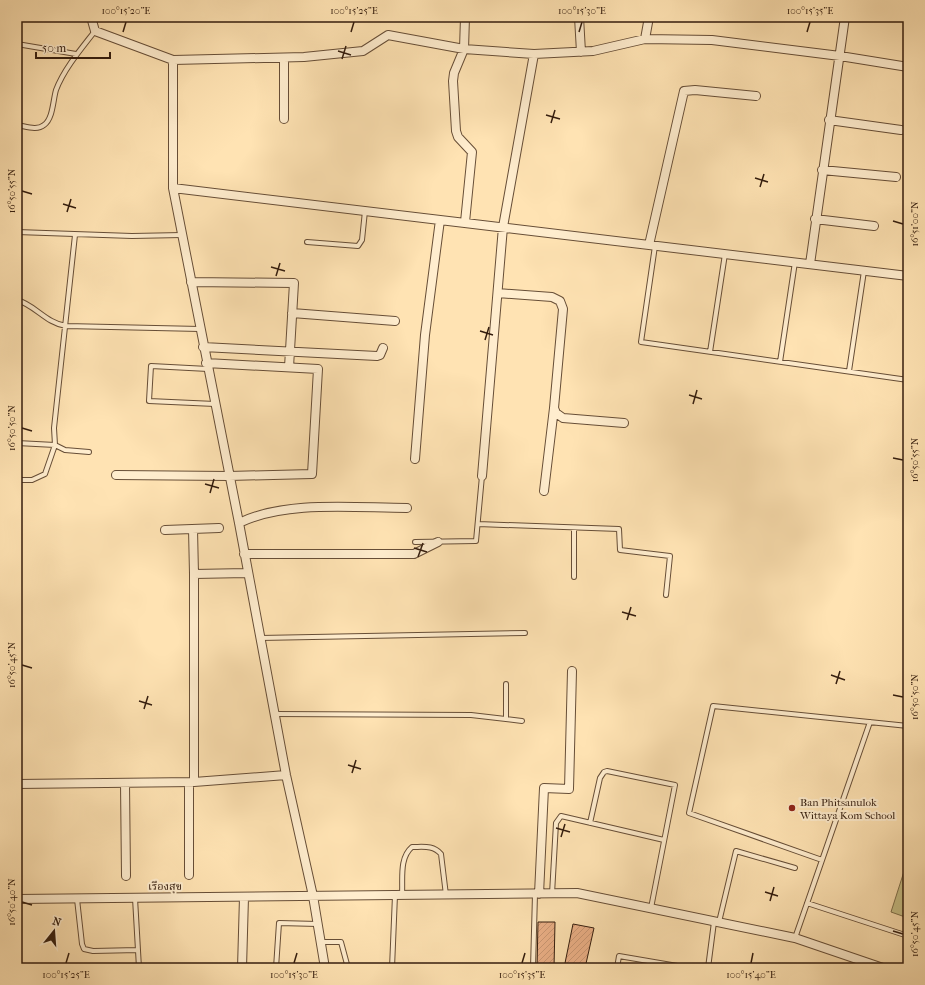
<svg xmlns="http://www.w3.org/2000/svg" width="925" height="985" font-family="'IM FELL French Canon','Noto Serif Thai',serif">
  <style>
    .garden { fill: #c8c188; stroke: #7e6f4b }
    .building { fill: url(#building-hatch); stroke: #341d0e }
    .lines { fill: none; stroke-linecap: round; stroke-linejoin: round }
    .service-casing { stroke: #674e37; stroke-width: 6 }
    .minor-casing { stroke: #674e37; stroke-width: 10 }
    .service { stroke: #ffedce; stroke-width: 4 }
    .minor { stroke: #ffedce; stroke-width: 8 }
    .ticks { fill: none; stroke: #341d0e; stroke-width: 1.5 }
    .poi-dot { fill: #8f2418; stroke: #ffedce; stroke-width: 1.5 }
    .labels { text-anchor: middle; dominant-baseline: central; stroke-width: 4; stroke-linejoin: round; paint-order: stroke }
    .poi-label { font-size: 11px; fill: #341d0e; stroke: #ffedce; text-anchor: start }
    .street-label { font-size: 11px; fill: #341d0e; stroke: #ffedce }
    .neatline { fill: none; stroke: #341d0e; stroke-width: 1.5 }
    .ticks-label { font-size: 10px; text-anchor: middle; fill: #341d0e }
  </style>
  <defs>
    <pattern id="building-hatch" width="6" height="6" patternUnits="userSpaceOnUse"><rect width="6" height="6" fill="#ebb087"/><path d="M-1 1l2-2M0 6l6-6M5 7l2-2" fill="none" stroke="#ca9773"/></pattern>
  </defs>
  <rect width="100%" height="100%" fill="#ffe3b3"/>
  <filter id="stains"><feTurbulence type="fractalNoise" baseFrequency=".005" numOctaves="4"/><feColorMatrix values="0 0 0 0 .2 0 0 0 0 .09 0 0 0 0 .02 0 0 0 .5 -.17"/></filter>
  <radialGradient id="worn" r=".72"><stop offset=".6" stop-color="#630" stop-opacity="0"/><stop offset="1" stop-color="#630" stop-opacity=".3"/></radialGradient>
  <path class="garden" d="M 908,859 L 908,918 L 891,912 Z"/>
  <path class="building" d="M 538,922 L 555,922 L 554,968 L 537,968 Z
    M 573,924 L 594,928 L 585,968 L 564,968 Z"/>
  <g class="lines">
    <defs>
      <path id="service" d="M 17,44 L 76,54
        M 17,125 C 25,126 37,131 44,125 C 53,119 53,100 56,90 C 64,69 81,49 95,31
        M 17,232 L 132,236 L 182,235
        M 75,235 L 54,428 L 55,445 L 65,450 L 89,452
        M 307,242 L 358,246 L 362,240 L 365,211
        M 655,246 L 641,342 L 908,380
        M 17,300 C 35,305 46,323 66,326 L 200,329
        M 710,352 L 725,254
        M 780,362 L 795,262
        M 208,369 L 151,366 L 149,401 L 215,404
        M 849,371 L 864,271
        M 17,443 L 55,445 L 45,474 L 32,480 L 17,480
        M 478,524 L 619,529 L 620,550 L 670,556 L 666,595
        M 574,528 L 574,577
        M 415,542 L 476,541 L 482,476
        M 260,638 L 525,633
        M 506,684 L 506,719
        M 275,714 L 471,715 L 522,721
        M 590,823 L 600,778 L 604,772 L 607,771 L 675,785 L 651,908
        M 822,860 L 689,813 L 713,706 L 908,726
        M 552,894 L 556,823 L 561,816 L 664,840
        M 402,895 C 403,879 399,858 412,847 C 424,847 433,845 441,854 L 446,895
        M 135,898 L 139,968
        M 77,899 L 82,944 L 84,949 L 93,951 L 138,950
        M 807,903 L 908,936
        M 719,922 L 736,851 L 795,868
        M 795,938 L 870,722
        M 321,942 L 341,942 L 348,968
        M 276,968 L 279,923 L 318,924
        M 392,968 L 395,895
        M 533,968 L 535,894
        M 617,968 L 619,956 L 689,968
        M 708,968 L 714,922"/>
      <path id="minor" d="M 91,17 L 95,31 L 173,60 L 173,188 L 239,523 L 286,775 L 313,896 L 325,968
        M 465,17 L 464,49 L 454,73 L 453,81 L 456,131 L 458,137 L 472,152 L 465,222
        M 579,17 L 581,52
        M 645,39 L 649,17
        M 173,60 L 304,57 L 363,51 L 388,35 L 464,49 L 534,54 L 593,51 L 645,39 L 712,40 L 840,56 L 908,67
        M 284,119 L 284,58
        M 829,120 L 901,130
        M 822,170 L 896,177
        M 173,188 L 908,276
        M 815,219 L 874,226
        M 649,245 L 684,91 L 695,90 L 756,96
        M 810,264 L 845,17
        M 191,282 L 294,283 L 289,367
        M 498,293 L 552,297 L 560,301 L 563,309 L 554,408 L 556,413 L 563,418 L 624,423
        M 292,313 L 395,321
        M 203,347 L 377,356 L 380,355 L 383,348
        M 415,459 L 425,335 L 440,220
        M 116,475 L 229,476 L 312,474 L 318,369 L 206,363
        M 482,476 L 503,227 L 534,54
        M 544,491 L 554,408
        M 239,523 C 286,500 355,508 407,508
        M 193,529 L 194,574
        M 165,530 L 219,528
        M 244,554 L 414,554 L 438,542
        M 247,573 L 194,574 L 194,782 L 286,775
        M 125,783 L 126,876
        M 189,783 L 189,875
        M 17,784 L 194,782
        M 539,894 L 544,788 L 569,789 L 572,671
        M 17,899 L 577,893 L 795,938 L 883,968
        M 242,968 L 244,897"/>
    </defs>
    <use href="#service" class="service-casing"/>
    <use href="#minor" class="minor-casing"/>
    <use href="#service" class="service"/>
    <use href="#minor" class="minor"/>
  </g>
  <path class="ticks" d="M 123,32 L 126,22M 351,32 L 354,22M 579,32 L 582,22M 807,32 L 810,22M 338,51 L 351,55M 342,59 L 346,46M 546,115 L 560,119M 551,123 L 555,110M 755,178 L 768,182M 760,187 L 764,174M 22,191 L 32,194M 63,204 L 76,208M 67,212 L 71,199M 893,221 L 903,224M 271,267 L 285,271M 276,276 L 280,263M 480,331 L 493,335M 485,340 L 489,327M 689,395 L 702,399M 693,404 L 697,390M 22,428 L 32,431M 893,458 L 903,460M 205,484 L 219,488M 210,493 L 214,479M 414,548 L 427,552M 418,557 L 423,543M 622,612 L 636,616M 627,620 L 631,607M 22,665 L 32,668M 831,675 L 845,680M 836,684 L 840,671M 893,695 L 903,697M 139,701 L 152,705M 144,709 L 148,696M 348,765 L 361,769M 352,773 L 356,760M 556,828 L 570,832M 561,837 L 565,824M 765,892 L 778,896M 770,901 L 774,887M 22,902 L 32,905M 893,931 L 903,934M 66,963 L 69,953M 294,963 L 297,953M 522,963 L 525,953M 751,963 L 753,953"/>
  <circle class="poi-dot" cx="792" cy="808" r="4"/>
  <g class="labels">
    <g class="poi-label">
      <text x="800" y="802">Ban Phitsanulok<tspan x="800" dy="13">Wittaya Kom School</tspan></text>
    </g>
    <g class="street-label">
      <text x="165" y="886">เรืองสุข</text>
    </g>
  </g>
  <rect width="925" height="985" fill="none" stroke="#ffe3b3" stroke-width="44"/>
  <g transform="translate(54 931) rotate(17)" stroke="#ffedce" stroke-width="3" paint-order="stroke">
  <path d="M0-3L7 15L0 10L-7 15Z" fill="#341d0e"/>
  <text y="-6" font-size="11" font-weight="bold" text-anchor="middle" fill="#341d0e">N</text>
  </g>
  <path d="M36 52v6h74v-6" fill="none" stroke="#341d0e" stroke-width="2"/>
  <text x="42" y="52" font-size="12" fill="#341d0e" stroke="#ffedce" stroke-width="3" paint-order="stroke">50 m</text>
  <rect x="22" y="22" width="881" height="941" class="neatline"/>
  <g class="ticks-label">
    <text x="126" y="14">100°15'20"E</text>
    <text x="354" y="14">100°15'25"E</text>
    <text x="582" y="14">100°15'30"E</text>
    <text x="810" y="14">100°15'35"E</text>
    <text transform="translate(11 191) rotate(-90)" y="4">16°50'55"N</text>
    <text transform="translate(914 224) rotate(-90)" y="4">16°51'00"N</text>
    <text transform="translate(11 428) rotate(-90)" y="4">16°50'50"N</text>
    <text transform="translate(914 460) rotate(-90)" y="4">16°50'55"N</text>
    <text transform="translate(11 665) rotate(-90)" y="4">16°50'45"N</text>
    <text transform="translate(914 697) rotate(-90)" y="4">16°50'50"N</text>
    <text transform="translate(11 902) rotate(-90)" y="4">16°50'40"N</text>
    <text transform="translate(914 934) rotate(-90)" y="4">16°50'45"N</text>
    <text x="66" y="978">100°15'25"E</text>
    <text x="294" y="978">100°15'30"E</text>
    <text x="522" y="978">100°15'35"E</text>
    <text x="751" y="978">100°15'40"E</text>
  </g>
  <rect width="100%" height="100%" filter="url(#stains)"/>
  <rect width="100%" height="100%" fill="url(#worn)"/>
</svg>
